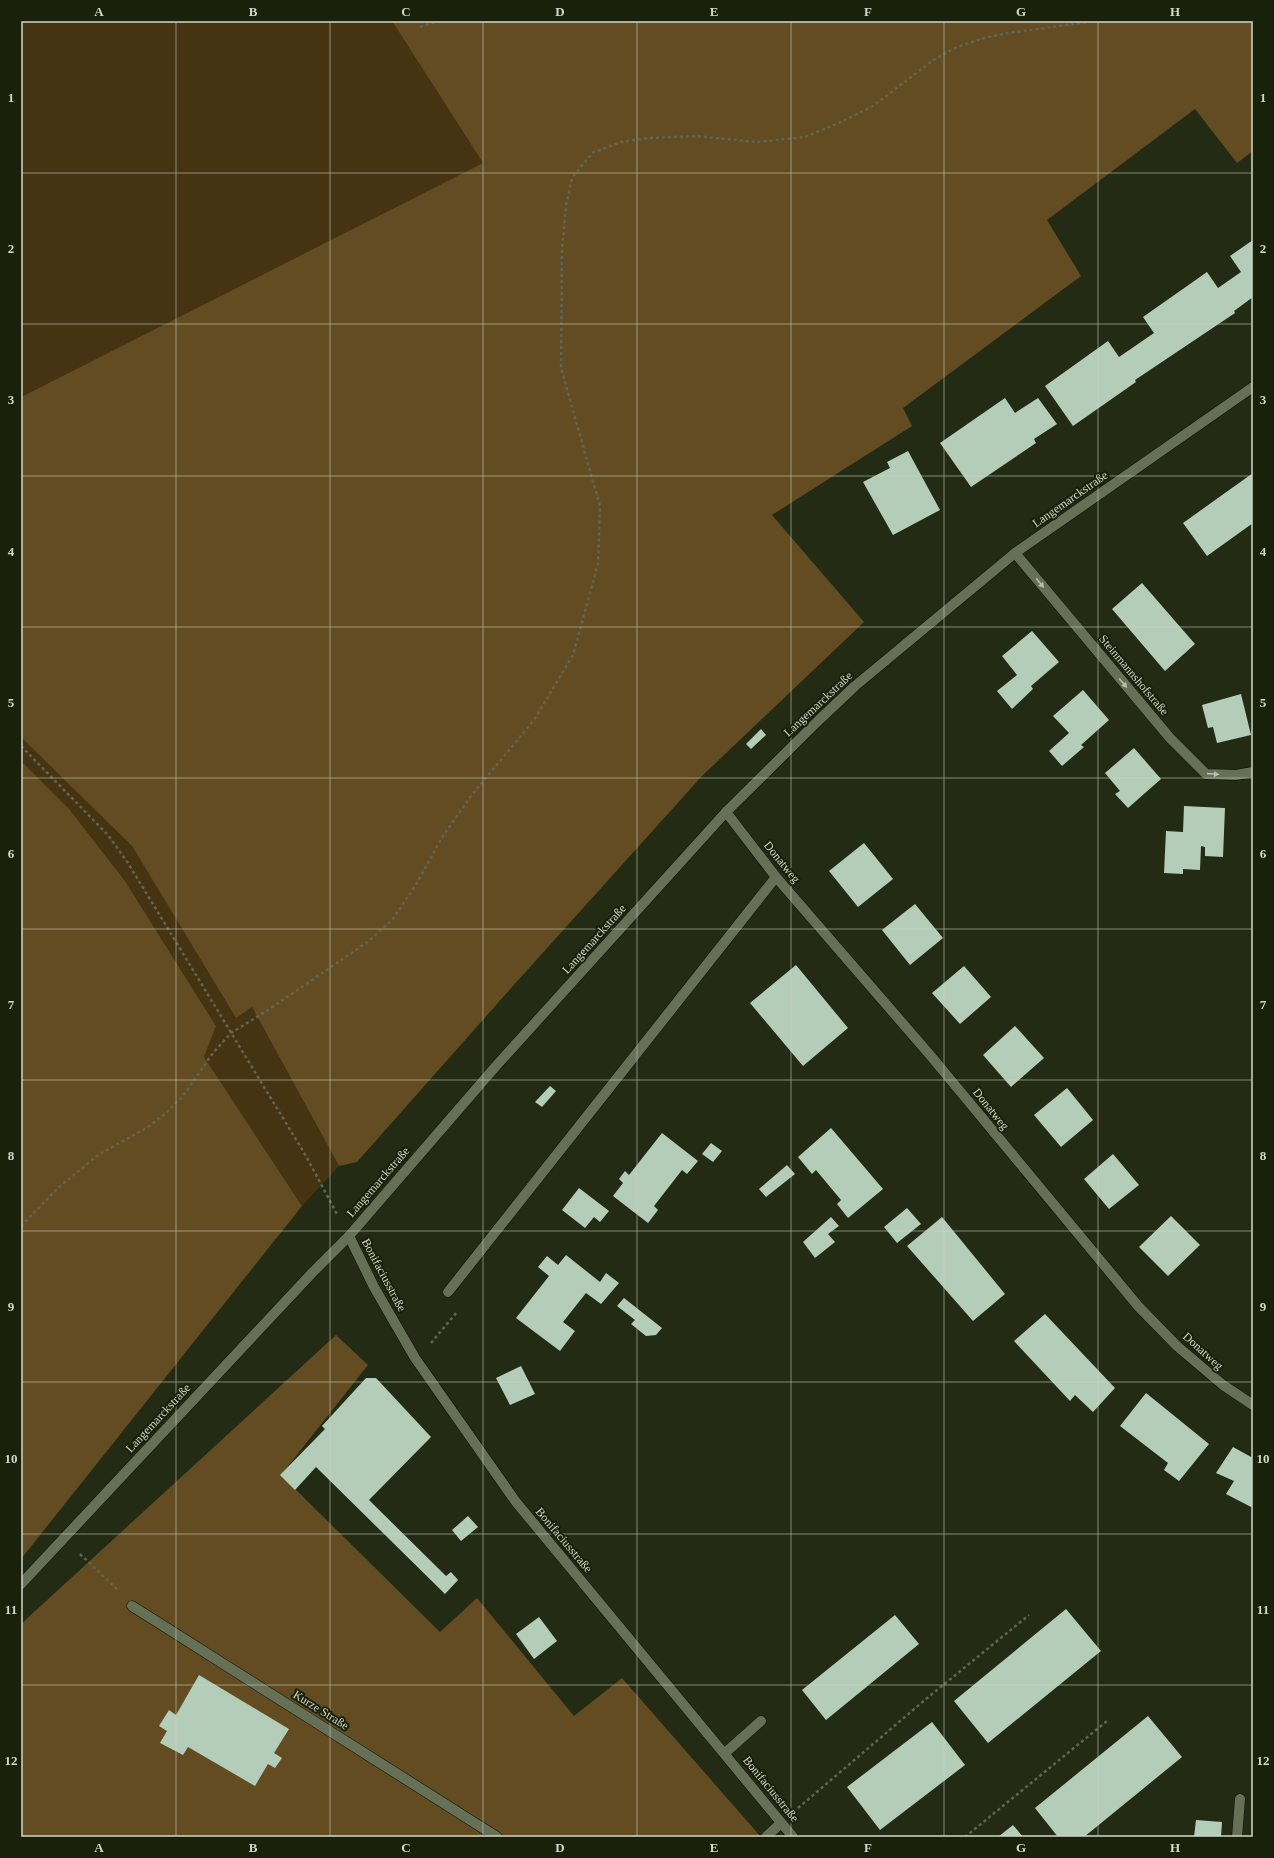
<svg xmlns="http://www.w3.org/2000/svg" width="1274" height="1858" font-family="'Times New Roman',serif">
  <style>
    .green { fill: #463312 }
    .forest { fill: #634b22 }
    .building { fill: #b4cdb8 }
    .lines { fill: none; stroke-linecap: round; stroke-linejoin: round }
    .service-casing { stroke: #0c1301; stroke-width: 11 }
    .minor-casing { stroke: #0c1301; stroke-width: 11 }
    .tertiary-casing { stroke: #0c1301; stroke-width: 11 }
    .path { stroke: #5f6653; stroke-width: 2.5; stroke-dasharray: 3 3; stroke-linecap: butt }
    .service { stroke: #667057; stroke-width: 10 }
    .minor { stroke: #667057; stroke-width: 10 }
    .tertiary { stroke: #667057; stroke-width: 10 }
    .oneway { fill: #b7bead }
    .grid { fill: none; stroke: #d2d8ca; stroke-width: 1; stroke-opacity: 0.55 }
    .labels { text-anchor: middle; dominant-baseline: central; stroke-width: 4; stroke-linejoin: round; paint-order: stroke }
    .street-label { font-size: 12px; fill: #d2d8ca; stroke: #1a210b }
    .neatline { fill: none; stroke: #d2d8ca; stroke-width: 1.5 }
    .grid-label { font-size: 13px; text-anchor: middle; font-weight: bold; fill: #d2d8ca }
  </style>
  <rect width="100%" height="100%" fill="#232b15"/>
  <path class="green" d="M 21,21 L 392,21 L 483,163 L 21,397 Z
    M 21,735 L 132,846 L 236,1018 L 252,1007 L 339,1166 L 302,1206 L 204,1057 L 216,1026 L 125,881 L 70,810 L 21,761 Z"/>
  <path class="forest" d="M 392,21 L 1253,21 L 1253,151 L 1237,163 L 1195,109 L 1047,220 L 1081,276 L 903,408 L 912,426 L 772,515 L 864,622 L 702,776 L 512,987 L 357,1162 L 339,1166 L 252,1007 L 236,1018 L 132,846 L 21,737 L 21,397 L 483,163 Z
    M 21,761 L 70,810 L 125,881 L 216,1026 L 204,1057 L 302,1206 L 21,1559 Z
    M 336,1335 L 368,1365 L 281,1475 L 440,1632 L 477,1598 L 574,1716 L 622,1678 L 761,1837 L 21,1837 L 21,1624 Z"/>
  <path class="building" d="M 1253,240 L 1253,297 L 1234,311 L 1235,313 L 1135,380 L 1136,382 L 1073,426 L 1045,386 L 1108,341 L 1119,357 L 1154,333 L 1143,317 L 1207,272 L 1218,288 L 1241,272 L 1230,256 Z
    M 1005,398 L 1015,413 L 1038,398 L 1057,424 L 1034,439 L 1036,443 L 971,487 L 940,443 Z
    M 908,451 L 940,510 L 893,535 L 863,482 L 890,468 L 887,462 Z
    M 1253,473 L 1253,523 L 1207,556 L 1183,523 Z
    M 1142,583 L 1195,644 L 1165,671 L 1112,609 Z
    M 1032,631 L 1059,662 L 1031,686 L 1033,689 L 1012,709 L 997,691 L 1017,675 L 1002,656 Z
    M 1083,690 L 1109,720 L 1081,745 L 1084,747 L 1062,766 L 1049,751 L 1069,733 L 1053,716 Z
    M 1241,694 L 1251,735 L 1217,743 L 1213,727 L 1208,728 L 1202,705 Z
    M 761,729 L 766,735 L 751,749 L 746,744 Z
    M 1134,748 L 1161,779 L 1128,808 L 1115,794 L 1120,791 L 1105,773 Z
    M 1184,806 L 1225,808 L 1223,857 L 1205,856 L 1205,847 L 1201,846 L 1200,870 L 1183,869 L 1183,874 L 1164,873 L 1166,831 L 1183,832 Z
    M 864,843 L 893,879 L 858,907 L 829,871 Z
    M 915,904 L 943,938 L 910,965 L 882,930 Z
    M 796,965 L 848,1028 L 803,1066 L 750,1003 Z
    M 964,966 L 991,997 L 960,1024 L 932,993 Z
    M 1015,1026 L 1044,1058 L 1011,1087 L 983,1055 Z
    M 550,1086 L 556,1091 L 542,1107 L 535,1102 Z
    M 1067,1088 L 1093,1120 L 1061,1147 L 1034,1115 Z
    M 831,1128 L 883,1189 L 848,1218 L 837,1204 L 841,1200 L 816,1170 L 812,1174 L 798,1157 Z
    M 662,1133 L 698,1161 L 687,1174 L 682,1170 L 654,1206 L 658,1210 L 648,1223 L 613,1196 L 623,1183 L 619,1179 L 625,1171 L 629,1175 Z
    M 711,1143 L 722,1151 L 713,1162 L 702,1154 Z
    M 1113,1154 L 1139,1185 L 1109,1209 L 1084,1179 Z
    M 787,1165 L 795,1174 L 766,1197 L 759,1189 Z
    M 579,1188 L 609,1211 L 600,1222 L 594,1217 L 585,1228 L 562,1210 Z
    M 907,1208 L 921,1224 L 897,1243 L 884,1227 Z
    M 1171,1216 L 1200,1245 L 1168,1276 L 1139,1247 Z
    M 831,1217 L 839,1226 L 828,1234 L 835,1242 L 815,1258 L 803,1242 Z
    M 942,1217 L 1005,1294 L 973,1321 L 907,1246 Z
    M 566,1255 L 600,1282 L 606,1273 L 619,1283 L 601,1304 L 586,1293 L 563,1322 L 575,1331 L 560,1351 L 516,1318 L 549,1276 L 538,1267 L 547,1256 L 558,1265 Z
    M 624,1298 L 662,1328 L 656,1335 L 646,1336 L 631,1324 L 635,1320 L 617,1306 Z
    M 1045,1314 L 1115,1388 L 1093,1412 L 1075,1395 L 1070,1401 L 1014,1341 Z
    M 521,1366 L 535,1394 L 510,1405 L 496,1378 Z
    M 366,1378 L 376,1378 L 431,1437 L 369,1500 L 446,1576 L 451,1572 L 458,1580 L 445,1594 L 316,1467 L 295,1490 L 280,1475 L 325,1429 L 322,1426 Z
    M 1146,1393 L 1209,1444 L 1179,1481 L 1164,1470 L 1168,1463 L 1120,1426 Z
    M 1233,1447 L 1253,1458 L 1253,1508 L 1226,1494 L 1234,1481 L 1216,1473 Z
    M 468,1516 L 478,1527 L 461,1541 L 452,1530 Z
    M 1066,1609 L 1101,1651 L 988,1743 L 954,1701 Z
    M 895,1615 L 919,1644 L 826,1720 L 802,1690 Z
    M 539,1617 L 557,1641 L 534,1659 L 516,1634 Z
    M 199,1675 L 289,1729 L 274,1753 L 282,1758 L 275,1768 L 268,1764 L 255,1786 L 188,1747 L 183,1755 L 160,1743 L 167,1731 L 159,1726 L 169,1710 L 176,1715 Z
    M 1148,1716 L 1182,1757 L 1084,1837 L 1058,1837 L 1035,1808 Z
    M 932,1722 L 965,1765 L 880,1830 L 847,1787 Z
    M 1196,1820 L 1222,1822 L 1221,1837 L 1194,1837 Z
    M 1013,1825 L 1023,1837 L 998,1837 Z"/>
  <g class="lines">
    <defs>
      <path id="service" d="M 725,1753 L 761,1721
        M 1237,1837 L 1240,1799"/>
      <path id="minor" d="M 1015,553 L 1170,738 L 1206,774 L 1236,775 L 1253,772
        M 726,812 L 776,877 L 930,1055 L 1138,1306 L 1177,1346 L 1223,1385 L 1253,1405
        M 349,1236 L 374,1287 L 415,1358 L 516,1502 L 793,1837
        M 448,1292 L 776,877
        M 132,1606 L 497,1837
        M 766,1837 L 781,1823"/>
      <path id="tertiary" d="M 21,1584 L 312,1273 L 349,1236 L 496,1066 L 726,812 L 820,719 L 855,686 L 1015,553 L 1253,387"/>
    </defs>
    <use href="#service" class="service-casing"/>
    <use href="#minor" class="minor-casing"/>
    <use href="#tertiary" class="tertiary-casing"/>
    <path class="path" d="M 420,27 L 439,21
      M 21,746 L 108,835 L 128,863 L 306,1156 L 338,1216
      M 21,1226 L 58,1188 L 98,1155 L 148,1127 L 166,1113 L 182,1097 L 213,1053 L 231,1033 L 268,1010 L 369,941 L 393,919 L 417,883 L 441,839 L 471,796 L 534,720 L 573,655 L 598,564 L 600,506 L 561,368 L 562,249 L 566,206 L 572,178 L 592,153 L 621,142 L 649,138 L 695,136 L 757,142 L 805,137 L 841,122 L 873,106 L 932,61 L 955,48 L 984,38 L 1008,33 L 1096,21
      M 431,1343 L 457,1312
      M 80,1554 L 118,1590
      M 798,1808 L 926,1699 L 1029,1615
      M 965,1837 L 1107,1721"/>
    <use href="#service" class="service"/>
    <use href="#minor" class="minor"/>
    <use href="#tertiary" class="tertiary"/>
  </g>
  <defs><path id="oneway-solid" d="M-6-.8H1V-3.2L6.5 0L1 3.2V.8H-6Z"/></defs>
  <g class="oneway">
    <use href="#oneway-solid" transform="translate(1040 583) rotate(51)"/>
    <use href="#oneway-solid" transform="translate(1123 683) rotate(50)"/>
    <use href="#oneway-solid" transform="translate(1213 774) rotate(4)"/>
  </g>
  <path class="grid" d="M 176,21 L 176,1837M 330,21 L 330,1837M 483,21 L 483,1837M 637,21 L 637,1837M 791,21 L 791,1837M 944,21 L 944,1837M 1098,21 L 1098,1837M 21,173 L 1253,173M 21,324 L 1253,324M 21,476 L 1253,476M 21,627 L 1253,627M 21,778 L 1253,778M 21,929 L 1253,929M 21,1080 L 1253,1080M 21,1231 L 1253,1231M 21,1382 L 1253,1382M 21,1534 L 1253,1534M 21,1685 L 1253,1685"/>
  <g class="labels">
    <g class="street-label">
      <text transform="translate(1070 499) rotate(-35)">Langemarckstraße</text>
      <text transform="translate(1134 675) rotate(50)">Steinmannshofstraße</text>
      <text transform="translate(818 704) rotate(-43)">Langemarckstraße</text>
      <text transform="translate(782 862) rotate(51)">Donatweg</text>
      <text transform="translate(594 939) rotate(-48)">Langemarckstraße</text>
      <text transform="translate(991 1109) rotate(51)">Donatweg</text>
      <text transform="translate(378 1182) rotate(-49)">Langemarckstraße</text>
      <text transform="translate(384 1275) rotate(62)">Bonifaciusstraße</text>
      <text transform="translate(1203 1351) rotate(42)">Donatweg</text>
      <text transform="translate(158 1418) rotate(-47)">Langemarckstraße</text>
      <text transform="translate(564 1540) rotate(50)">Bonifaciusstraße</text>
      <text transform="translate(321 1710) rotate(32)">Kurze Straße</text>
      <text transform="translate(771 1789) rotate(51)">Bonifaciusstraße</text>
    </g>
  </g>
  <rect width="1274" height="1858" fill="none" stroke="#1a210b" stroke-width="44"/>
  <rect x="22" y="22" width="1230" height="1814" class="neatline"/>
  <g class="grid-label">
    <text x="99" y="16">A</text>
    <text x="253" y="16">B</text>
    <text x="406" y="16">C</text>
    <text x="560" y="16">D</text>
    <text x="714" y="16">E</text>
    <text x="868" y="16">F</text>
    <text x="1021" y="16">G</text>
    <text x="1175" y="16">H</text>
    <text x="11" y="102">1</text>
    <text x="1263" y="102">1</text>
    <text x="11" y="253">2</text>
    <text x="1263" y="253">2</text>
    <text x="11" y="404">3</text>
    <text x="1263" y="404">3</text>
    <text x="11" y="556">4</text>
    <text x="1263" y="556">4</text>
    <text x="11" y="707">5</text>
    <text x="1263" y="707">5</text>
    <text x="11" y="858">6</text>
    <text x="1263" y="858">6</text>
    <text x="11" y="1009">7</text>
    <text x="1263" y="1009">7</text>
    <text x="11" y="1160">8</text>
    <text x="1263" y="1160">8</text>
    <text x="11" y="1311">9</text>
    <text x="1263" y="1311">9</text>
    <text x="11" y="1463">10</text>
    <text x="1263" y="1463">10</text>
    <text x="11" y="1614">11</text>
    <text x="1263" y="1614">11</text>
    <text x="11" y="1765">12</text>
    <text x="1263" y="1765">12</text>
    <text x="99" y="1852">A</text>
    <text x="253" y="1852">B</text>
    <text x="406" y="1852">C</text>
    <text x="560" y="1852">D</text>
    <text x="714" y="1852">E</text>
    <text x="868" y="1852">F</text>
    <text x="1021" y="1852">G</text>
    <text x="1175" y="1852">H</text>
  </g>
</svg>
